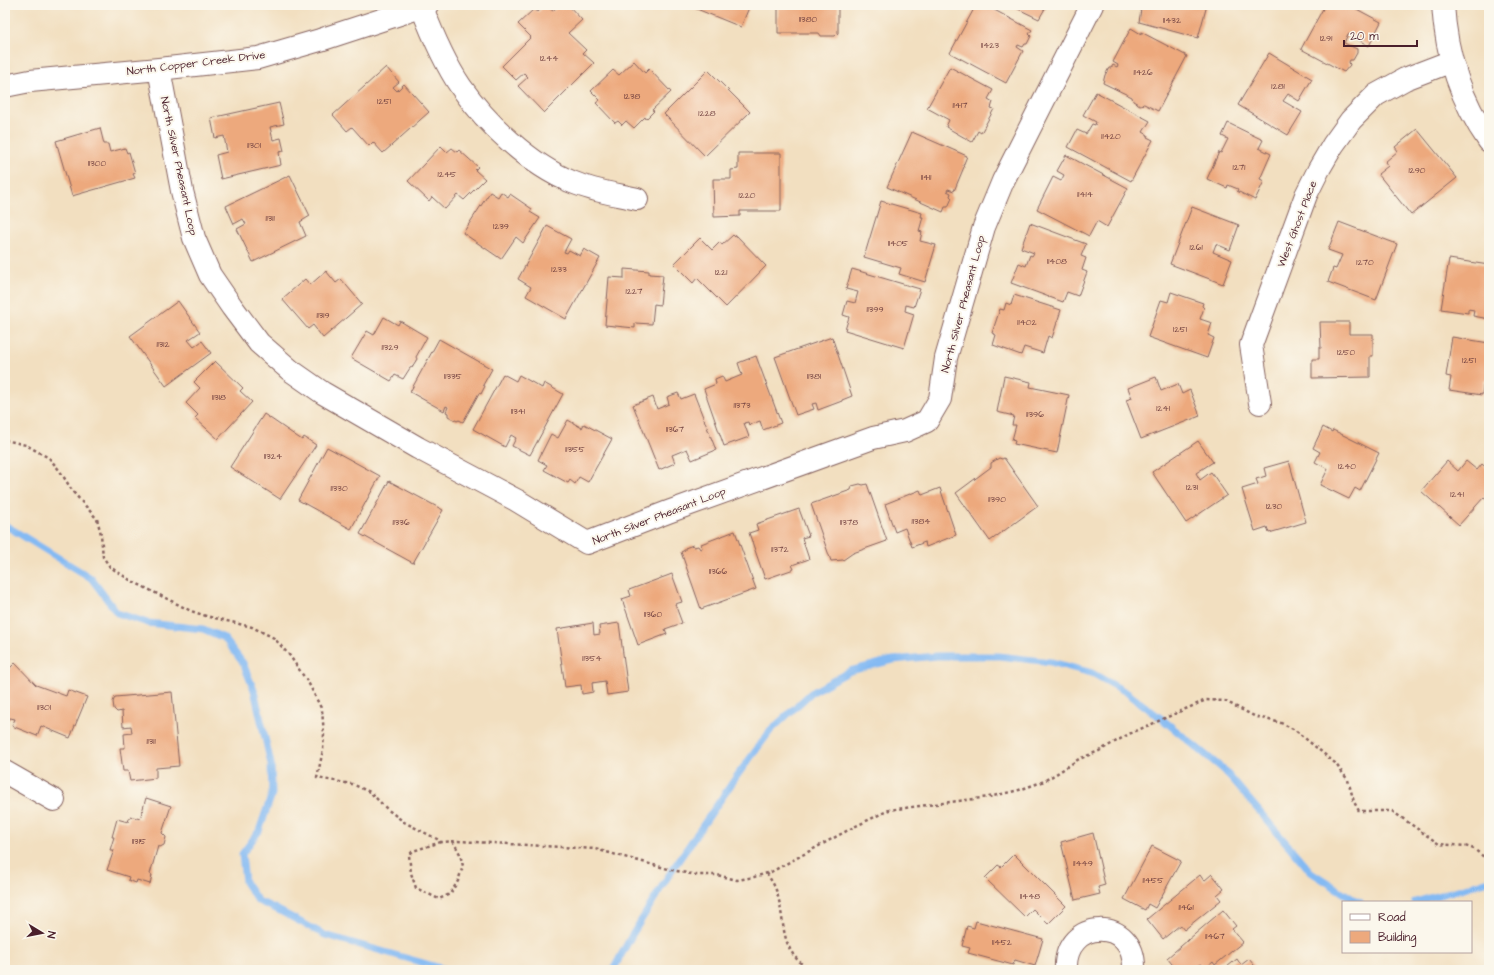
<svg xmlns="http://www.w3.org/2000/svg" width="1494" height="975" font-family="'Architects Daughter',sans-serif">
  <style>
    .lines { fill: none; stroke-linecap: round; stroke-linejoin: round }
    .stream { stroke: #84baf3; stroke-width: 7 }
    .building { fill: #eda97d }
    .street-casing { stroke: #85625f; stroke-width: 24 }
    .path { stroke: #85625f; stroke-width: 2.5; stroke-dasharray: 3 3; stroke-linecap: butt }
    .street { stroke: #fff; stroke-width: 22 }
    .labels { text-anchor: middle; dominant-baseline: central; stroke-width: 4; stroke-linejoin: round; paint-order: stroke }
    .number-label { font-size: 9px; fill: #734240 }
    .street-label { font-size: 11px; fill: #4a1f2b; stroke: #fbf7ec }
  </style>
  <rect width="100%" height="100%" fill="#fbf7ec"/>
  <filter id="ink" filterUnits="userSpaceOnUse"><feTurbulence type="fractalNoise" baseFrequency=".025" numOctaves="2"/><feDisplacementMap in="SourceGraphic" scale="8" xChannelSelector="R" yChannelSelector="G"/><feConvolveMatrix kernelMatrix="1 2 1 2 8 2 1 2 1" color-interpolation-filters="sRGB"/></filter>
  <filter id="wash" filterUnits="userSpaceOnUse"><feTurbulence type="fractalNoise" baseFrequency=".012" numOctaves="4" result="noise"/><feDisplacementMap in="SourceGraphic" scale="16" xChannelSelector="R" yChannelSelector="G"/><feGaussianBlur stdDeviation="0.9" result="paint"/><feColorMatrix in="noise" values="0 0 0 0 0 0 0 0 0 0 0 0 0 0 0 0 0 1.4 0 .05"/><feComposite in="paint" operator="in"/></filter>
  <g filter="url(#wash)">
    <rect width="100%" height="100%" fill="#f2dfc0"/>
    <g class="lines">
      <path class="stream" d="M 5,525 L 91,578 L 117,613 L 148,623 L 203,629 L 224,638 L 243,663 L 254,690 L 271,764 L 272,794 L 259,831 L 242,854 L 245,882 L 258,901 L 276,909 L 325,935 L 448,970
        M 1415,902 L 1489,881
        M 613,970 L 632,935 L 672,870 L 739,773 L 771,730 L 811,693 L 850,671 L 893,660 L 937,656 L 999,656 L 1051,662 L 1092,673 L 1126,692 L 1162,719 L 1224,770 L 1311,872 L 1353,899 L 1360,902"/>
    </g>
    <g id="blocks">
      <path class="building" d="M 545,5 L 553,11 L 558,5 L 568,5 L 582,20 L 568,33 L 586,50 L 583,53 L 594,63 L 544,113 L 518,86 L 528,77 L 524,73 L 516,80 L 502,66 L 531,37 L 518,24 L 534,9 L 538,12 Z
        M 687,5 L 750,5 L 741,27 Z
        M 778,5 L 838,5 L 838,33 L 835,36 L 821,36 L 819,33 L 778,33 Z
        M 976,5 L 985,5 L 1032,30 L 1029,34 L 1031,36 L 1027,44 L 1025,44 L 1023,47 L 1018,45 L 1017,47 L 1023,51 L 1006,83 L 950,53 Z
        M 1010,5 L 1047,5 L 1039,19 Z
        M 1144,5 L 1207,5 L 1198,38 L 1139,22 L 1141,9 Z
        M 1325,5 L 1349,5 L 1381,22 L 1369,46 L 1348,34 L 1344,43 L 1357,49 L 1357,53 L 1353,60 L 1350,60 L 1349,62 L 1350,65 L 1344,72 L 1301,49 Z
        M 1131,28 L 1141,34 L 1141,32 L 1187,56 L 1158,111 L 1144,104 L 1140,105 L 1133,101 L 1132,97 L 1103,83 L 1105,75 L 1109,68 L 1111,68 L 1113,65 L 1117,67 L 1118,65 L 1113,62 Z
        M 1269,53 L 1312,79 L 1299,101 L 1288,94 L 1283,101 L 1302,112 L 1288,135 L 1238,105 Z
        M 634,61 L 645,73 L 649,69 L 671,92 L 652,110 L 654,111 L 646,119 L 645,117 L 634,128 L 626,121 L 622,125 L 618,121 L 615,123 L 596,103 L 600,100 L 591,91 L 613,70 L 619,75 Z
        M 386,67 L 399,82 L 393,87 L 397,91 L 404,84 L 429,112 L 383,153 L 373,142 L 369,146 L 352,127 L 347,131 L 333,115 Z
        M 950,67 L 993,90 L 988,99 L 993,102 L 991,108 L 994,109 L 981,133 L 978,131 L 972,142 L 946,127 L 949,120 L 927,108 Z
        M 708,70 L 750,112 L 705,156 L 664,114 Z
        M 1096,92 L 1150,121 L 1143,132 L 1148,135 L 1147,137 L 1153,140 L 1131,181 L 1068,147 L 1077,130 L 1086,134 L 1092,124 L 1095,125 L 1096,122 L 1083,115 Z
        M 279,103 L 284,124 L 270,127 L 273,140 L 281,138 L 284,151 L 279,152 L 281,165 L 221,179 L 216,155 L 227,152 L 224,136 L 215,138 L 211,118 Z
        M 1228,123 L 1263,140 L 1259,148 L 1271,154 L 1260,179 L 1264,181 L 1255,200 L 1237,191 L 1238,189 L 1228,185 L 1227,188 L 1207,179 L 1219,152 L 1221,153 L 1228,139 L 1222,136 Z
        M 100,128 L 104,144 L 108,144 L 110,152 L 125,148 L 127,153 L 129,152 L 135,173 L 133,174 L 135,178 L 72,196 L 56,141 Z
        M 1417,129 L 1457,178 L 1411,215 L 1378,174 L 1388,166 L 1385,162 L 1398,151 L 1395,147 Z
        M 912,132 L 967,156 L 963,166 L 964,167 L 954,191 L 948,189 L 947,191 L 951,193 L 950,196 L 952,198 L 948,207 L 945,207 L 943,212 L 887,187 Z
        M 441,146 L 447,152 L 452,148 L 457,152 L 459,150 L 478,167 L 475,170 L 485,179 L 464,200 L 458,195 L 445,209 L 432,197 L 429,201 L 408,181 Z
        M 738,153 L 781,153 L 781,211 L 740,211 L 740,216 L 714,217 L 713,179 L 731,179 L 731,170 L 738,169 Z
        M 1066,155 L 1128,188 L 1107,227 L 1097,221 L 1089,236 L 1037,209 L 1053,177 L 1061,181 L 1064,175 L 1057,171 Z
        M 290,175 L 310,216 L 300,222 L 306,236 L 253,262 L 237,229 L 246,224 L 243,219 L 234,224 L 226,206 Z
        M 490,192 L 498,197 L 501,192 L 508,197 L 510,194 L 532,209 L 530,212 L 540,218 L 523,243 L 516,237 L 501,259 L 463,233 Z
        M 881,201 L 922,213 L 921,217 L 923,217 L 919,231 L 922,232 L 920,241 L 936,245 L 925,282 L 899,274 L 901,268 L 864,257 Z
        M 1192,207 L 1239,225 L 1230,250 L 1216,244 L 1213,252 L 1232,260 L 1223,284 L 1170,264 Z
        M 1339,222 L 1397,244 L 1376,300 L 1328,282 L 1333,268 L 1336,269 L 1342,255 L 1328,250 Z
        M 1030,223 L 1086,244 L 1081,256 L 1086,258 L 1082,270 L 1087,272 L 1078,296 L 1067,292 L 1063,302 L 1011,283 L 1019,263 L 1026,266 L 1030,255 L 1032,256 L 1034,253 L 1021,248 Z
        M 547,226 L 571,239 L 564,252 L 567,253 L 569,250 L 580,256 L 584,249 L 600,258 L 566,319 L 526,296 L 531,287 L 518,279 Z
        M 733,235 L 735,237 L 736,235 L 766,266 L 726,307 L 697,278 L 693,283 L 674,264 L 700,238 L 712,250 L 720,242 L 722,245 Z
        M 1449,259 L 1489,265 L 1489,319 L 1473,316 L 1474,310 L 1468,309 L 1468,313 L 1441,309 Z
        M 624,269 L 649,271 L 649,274 L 663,275 L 660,305 L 654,304 L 652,324 L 635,323 L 635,328 L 605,325 L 609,277 L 624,278 Z
        M 852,269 L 920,289 L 914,307 L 906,305 L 905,311 L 914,314 L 904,348 L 845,330 L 849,317 L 843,315 L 847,301 L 855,303 L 858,292 L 846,289 Z
        M 326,271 L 336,283 L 341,279 L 362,304 L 323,338 L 313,325 L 308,329 L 282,299 L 305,279 L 310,285 Z
        M 1171,292 L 1203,303 L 1202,306 L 1204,308 L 1200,319 L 1212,323 L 1208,335 L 1214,338 L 1207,358 L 1148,337 L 1161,300 L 1168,302 Z
        M 1014,295 L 1061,310 L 1052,338 L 1048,336 L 1043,353 L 1024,347 L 1021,355 L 993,345 L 996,335 L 992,333 L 1000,309 L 1004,310 L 1006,303 L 1011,305 Z
        M 178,301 L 200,332 L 188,340 L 194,347 L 202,341 L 211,353 L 166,386 L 130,336 Z
        M 384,317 L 398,325 L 400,321 L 427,337 L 416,357 L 417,359 L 412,367 L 410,368 L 403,379 L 395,375 L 391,381 L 351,358 L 367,331 L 374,335 Z
        M 1320,322 L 1349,322 L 1349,334 L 1373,334 L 1373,356 L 1370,356 L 1370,377 L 1312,378 L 1312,359 L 1319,359 L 1319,348 L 1321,348 Z
        M 832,337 L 852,396 L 842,400 L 842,401 L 818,410 L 816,403 L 812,404 L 814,409 L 796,415 L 775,357 Z
        M 1452,337 L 1489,343 L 1489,381 L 1484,380 L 1482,395 L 1449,390 L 1451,377 L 1446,376 Z
        M 439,339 L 492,369 L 483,385 L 485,386 L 481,394 L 479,393 L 463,422 L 459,420 L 457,421 L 448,416 L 448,413 L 446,412 L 448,407 L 446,406 L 444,411 L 410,392 Z
        M 756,356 L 781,423 L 763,430 L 760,421 L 749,425 L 748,422 L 744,423 L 749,437 L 724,446 L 704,389 L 716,384 L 715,379 L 722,376 L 725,382 L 742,375 L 738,363 Z
        M 215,361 L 243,388 L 240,391 L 252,402 L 218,439 L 195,418 L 198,415 L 186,403 L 200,388 L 194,382 Z
        M 503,374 L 516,381 L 519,375 L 542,388 L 544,383 L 563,394 L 530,455 L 512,446 L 516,438 L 511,435 L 505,447 L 473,429 Z
        M 1004,376 L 1031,382 L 1030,387 L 1069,395 L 1057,453 L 1014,444 L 1015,441 L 1012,440 L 1016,425 L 1012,425 L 1014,416 L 997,412 Z
        M 1156,377 L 1161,391 L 1178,384 L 1182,394 L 1190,390 L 1200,416 L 1141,439 L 1126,400 L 1132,398 L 1128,388 Z
        M 678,393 L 681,399 L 694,394 L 716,450 L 692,460 L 687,449 L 672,455 L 675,463 L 659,470 L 633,405 L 653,397 L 657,409 L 669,404 L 667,397 Z
        M 264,414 L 302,440 L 304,437 L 316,445 L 280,499 L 230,467 Z
        M 568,420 L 582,428 L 584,424 L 612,439 L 588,482 L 579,477 L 575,484 L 570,480 L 568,483 L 544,470 L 547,465 L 538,460 L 551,434 L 558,438 Z
        M 1323,427 L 1332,432 L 1333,430 L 1379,453 L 1360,491 L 1355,488 L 1349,499 L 1320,485 L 1328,469 L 1315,462 L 1320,452 L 1313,448 Z
        M 1198,441 L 1213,462 L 1196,473 L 1200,480 L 1211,472 L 1227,495 L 1186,523 L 1152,472 Z
        M 327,447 L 380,476 L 351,529 L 298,500 Z
        M 999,458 L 1002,459 L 1004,458 L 1038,506 L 990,541 L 956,493 L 991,467 L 991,463 Z
        M 1289,461 L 1306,522 L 1269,533 L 1267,527 L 1255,531 L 1242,489 L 1258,484 L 1256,479 L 1266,476 L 1264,468 Z
        M 1447,461 L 1458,471 L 1466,461 L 1477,470 L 1482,464 L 1489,470 L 1489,501 L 1484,497 L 1459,525 L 1421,491 Z
        M 389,481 L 443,510 L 413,563 L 360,534 Z
        M 860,484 L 863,485 L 867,484 L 887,541 L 853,553 L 843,560 L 831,561 L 811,504 L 851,490 L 852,486 Z
        M 940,488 L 956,535 L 926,547 L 925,542 L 912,547 L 905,528 L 895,532 L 885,504 L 920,490 L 922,495 Z
        M 799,509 L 809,536 L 802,538 L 809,559 L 792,565 L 794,569 L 765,579 L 749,533 L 758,530 L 756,524 Z
        M 735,531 L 756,589 L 701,609 L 681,552 L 685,550 L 685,548 L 693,545 L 694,547 L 698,546 L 700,549 L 702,548 L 701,544 Z
        M 672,574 L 682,602 L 675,604 L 682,623 L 665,629 L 667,634 L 638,645 L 622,599 L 631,596 L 629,590 Z
        M 593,623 L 594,635 L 600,634 L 599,626 L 619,623 L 628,692 L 607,695 L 605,681 L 592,683 L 593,692 L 582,694 L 581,685 L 565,687 L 557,629 Z
        M 15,663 L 36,685 L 66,696 L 68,690 L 87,697 L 70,738 L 41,726 L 37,736 L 12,726 L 15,719 L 10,718 L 5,722 L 5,673 Z
        M 172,692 L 179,766 L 156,768 L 156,778 L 130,781 L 128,771 L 123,771 L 120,748 L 125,748 L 124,734 L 132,733 L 131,726 L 123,727 L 122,711 L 117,712 L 114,709 L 113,702 L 115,697 Z
        M 146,798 L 171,806 L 162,833 L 166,837 L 164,845 L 160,847 L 158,846 L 150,874 L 152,875 L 150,884 L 137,880 L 136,883 L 128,880 L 129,877 L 107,870 L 114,850 L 110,850 L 114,837 L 112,837 L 117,819 L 128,822 L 130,816 L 140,819 Z
        M 1093,833 L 1105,885 L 1098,887 L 1100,894 L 1075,900 L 1061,842 Z
        M 1152,846 L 1181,861 L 1155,908 L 1148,904 L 1145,910 L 1124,899 Z
        M 1014,854 L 1066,906 L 1048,924 L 1033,909 L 1025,917 L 985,878 L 998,865 L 1001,867 Z
        M 1212,874 L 1224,889 L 1217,895 L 1221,900 L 1184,930 L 1180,925 L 1163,939 L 1147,919 L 1200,875 L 1204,881 Z
        M 1223,910 L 1236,926 L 1232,929 L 1243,942 L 1215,965 L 1213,962 L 1205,969 L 1201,964 L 1193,970 L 1177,970 L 1167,958 Z
        M 976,921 L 1043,939 L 1035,966 L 1015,960 L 1013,965 L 968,953 L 970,948 L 962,946 L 967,926 L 974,928 Z
        M 1237,959 L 1241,965 L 1249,959 L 1258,970 L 1223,970 Z"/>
    </g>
  </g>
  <g filter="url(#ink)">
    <use href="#blocks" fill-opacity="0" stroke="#85625f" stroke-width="1"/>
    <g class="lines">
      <defs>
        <path id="street" d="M 421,5 C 431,31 445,64 461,87 C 487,124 530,165 572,182 C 593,191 615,194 637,199
          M 1443,5 C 1446,54 1461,101 1489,141
          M 159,69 L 182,191 L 194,238 L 210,275 L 232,307 L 259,343 L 290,370 L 323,393 L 418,448 L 516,500 L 587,543 L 668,512 L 873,438 L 905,431 L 927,421 L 940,399 L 946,358 L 984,227 L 1003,181 L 1092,5
          M 5,86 L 30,81 L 159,69 L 258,58 L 320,40 L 427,5
          M 1260,403 L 1251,345 L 1306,195 L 1319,169 L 1333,145 L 1351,120 L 1376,95 L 1405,79 L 1452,61
          M 5,772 L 54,800
          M 1066,970 C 1063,918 1136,915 1134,970"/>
      </defs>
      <use href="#street" class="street-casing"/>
      <path class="path" d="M 5,440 L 26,445 L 49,458 L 60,471 L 73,492 L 97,519 L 101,534 L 103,557 L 110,567 L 130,580 L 191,611 L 206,616 L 252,627 L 274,638 L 290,656 L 309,684 L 322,710 L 324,734 L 323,750 L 317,778 L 352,784 L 370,792 L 387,809 L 404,822 L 437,839 L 441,842 L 458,841 L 595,849 L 672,870 L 696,875 L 717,875 L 737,880 L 754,877 L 771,872 L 852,828 L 889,810 L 989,797 L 1019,790 L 1042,782 L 1056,774 L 1079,759 L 1099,751 L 1129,734 L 1206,700 L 1225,701 L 1254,716 L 1281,723 L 1295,730 L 1335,763 L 1348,780 L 1354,802 L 1359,811 L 1392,811 L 1439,844 L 1465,846 L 1474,849 L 1489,861
        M 441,842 L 413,851 L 409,855 L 411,873 L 416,888 L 439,899 L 450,894 L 458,881 L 463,866 L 460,854 L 453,841
        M 767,873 C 770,879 774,884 776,890 C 787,922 777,949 810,970"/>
      <use href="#street" class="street"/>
    </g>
  </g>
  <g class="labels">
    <g class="number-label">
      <text x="808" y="19">11380</text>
      <text x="1172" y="20">11432</text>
      <text x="1326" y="38">1291</text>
      <text x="990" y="45">11423</text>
      <text x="549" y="58">1244</text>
      <text x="1143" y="72">11426</text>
      <text x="1278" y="86">1281</text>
      <text x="632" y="96">1238</text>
      <text x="384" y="101">1251</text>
      <text x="960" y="105">11417</text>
      <text x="707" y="113">1228</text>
      <text x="1111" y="136">11420</text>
      <text x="254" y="145">11301</text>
      <text x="97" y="163">11300</text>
      <text x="1239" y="167">1271</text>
      <text x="1417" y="170">1290</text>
      <text x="447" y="174">1245</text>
      <text x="926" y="177">11411</text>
      <text x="1085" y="194">11414</text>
      <text x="747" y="195">1220</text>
      <text x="270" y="218">11311</text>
      <text x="501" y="226">1239</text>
      <text x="898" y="243">11405</text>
      <text x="1196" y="247">1261</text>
      <text x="1057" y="261">11408</text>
      <text x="1365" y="262">1270</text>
      <text x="559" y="269">1233</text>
      <text x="721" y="272">1221</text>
      <text x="634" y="291">1227</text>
      <text x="875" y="309">11399</text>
      <text x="323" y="315">11319</text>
      <text x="1027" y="322">11402</text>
      <text x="1180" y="329">1251</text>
      <text x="163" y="344">11312</text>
      <text x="390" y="347">11329</text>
      <text x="1346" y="352">1250</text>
      <text x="1469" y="360">1251</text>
      <text x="453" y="376">11335</text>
      <text x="814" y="376">11381</text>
      <text x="219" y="397">11318</text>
      <text x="742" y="405">11373</text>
      <text x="1163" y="408">1241</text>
      <text x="518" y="411">11341</text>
      <text x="1035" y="414">11396</text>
      <text x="675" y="429">11367</text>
      <text x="575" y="449">11355</text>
      <text x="273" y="456">11324</text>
      <text x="1347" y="466">1240</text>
      <text x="1192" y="487">1231</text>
      <text x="339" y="488">11330</text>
      <text x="1457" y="494">1241</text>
      <text x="997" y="499">11390</text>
      <text x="1274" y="506">1230</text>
      <text x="921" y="521">11384</text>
      <text x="401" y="522">11336</text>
      <text x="849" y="522">11378</text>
      <text x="780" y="549">11372</text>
      <text x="718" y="571">11366</text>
      <text x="653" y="614">11360</text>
      <text x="592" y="658">11354</text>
      <text x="44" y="707">11301</text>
      <text x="151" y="741">11311</text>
      <text x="139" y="841">11315</text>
      <text x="1083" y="863">11449</text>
      <text x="1153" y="880">11455</text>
      <text x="1030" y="896">11448</text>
      <text x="1186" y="907">11461</text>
      <text x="1215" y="936">11467</text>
      <text x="1002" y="942">11452</text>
    </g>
    <g class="street-label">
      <text transform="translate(196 63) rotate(-7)">North Copper Creek Drive</text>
      <text transform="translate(179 166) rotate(78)">North Silver Pheasant Loop</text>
      <text transform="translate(1297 224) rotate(-69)">West Ghost Place</text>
      <text transform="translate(963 304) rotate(-75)">North Silver Pheasant Loop</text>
      <text transform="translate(659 516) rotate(-21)">North Silver Pheasant Loop</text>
    </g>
  </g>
  <rect width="1494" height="975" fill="none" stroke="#fbf7ec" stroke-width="20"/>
  <rect x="1342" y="901" width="130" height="52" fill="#fbf7ec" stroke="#b4a19f"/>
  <rect x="1350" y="914" width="20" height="6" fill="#ffffff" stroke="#b4a19f"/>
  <text x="1378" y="921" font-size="12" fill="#4a1f2b">Road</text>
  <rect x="1350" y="931" width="20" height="12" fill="#eda97d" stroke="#b4a19f"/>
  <text x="1378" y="941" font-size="12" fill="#4a1f2b">Building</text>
  <g transform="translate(42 933) rotate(100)" stroke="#fbf7ec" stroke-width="3" paint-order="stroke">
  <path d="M0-3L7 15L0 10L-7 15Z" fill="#4a1f2b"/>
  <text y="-6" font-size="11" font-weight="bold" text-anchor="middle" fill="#4a1f2b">N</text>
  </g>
  <path d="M1344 40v6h73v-6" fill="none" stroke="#4a1f2b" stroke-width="2"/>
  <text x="1350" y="40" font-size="12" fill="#4a1f2b" stroke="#fbf7ec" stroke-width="3" paint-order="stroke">20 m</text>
</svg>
